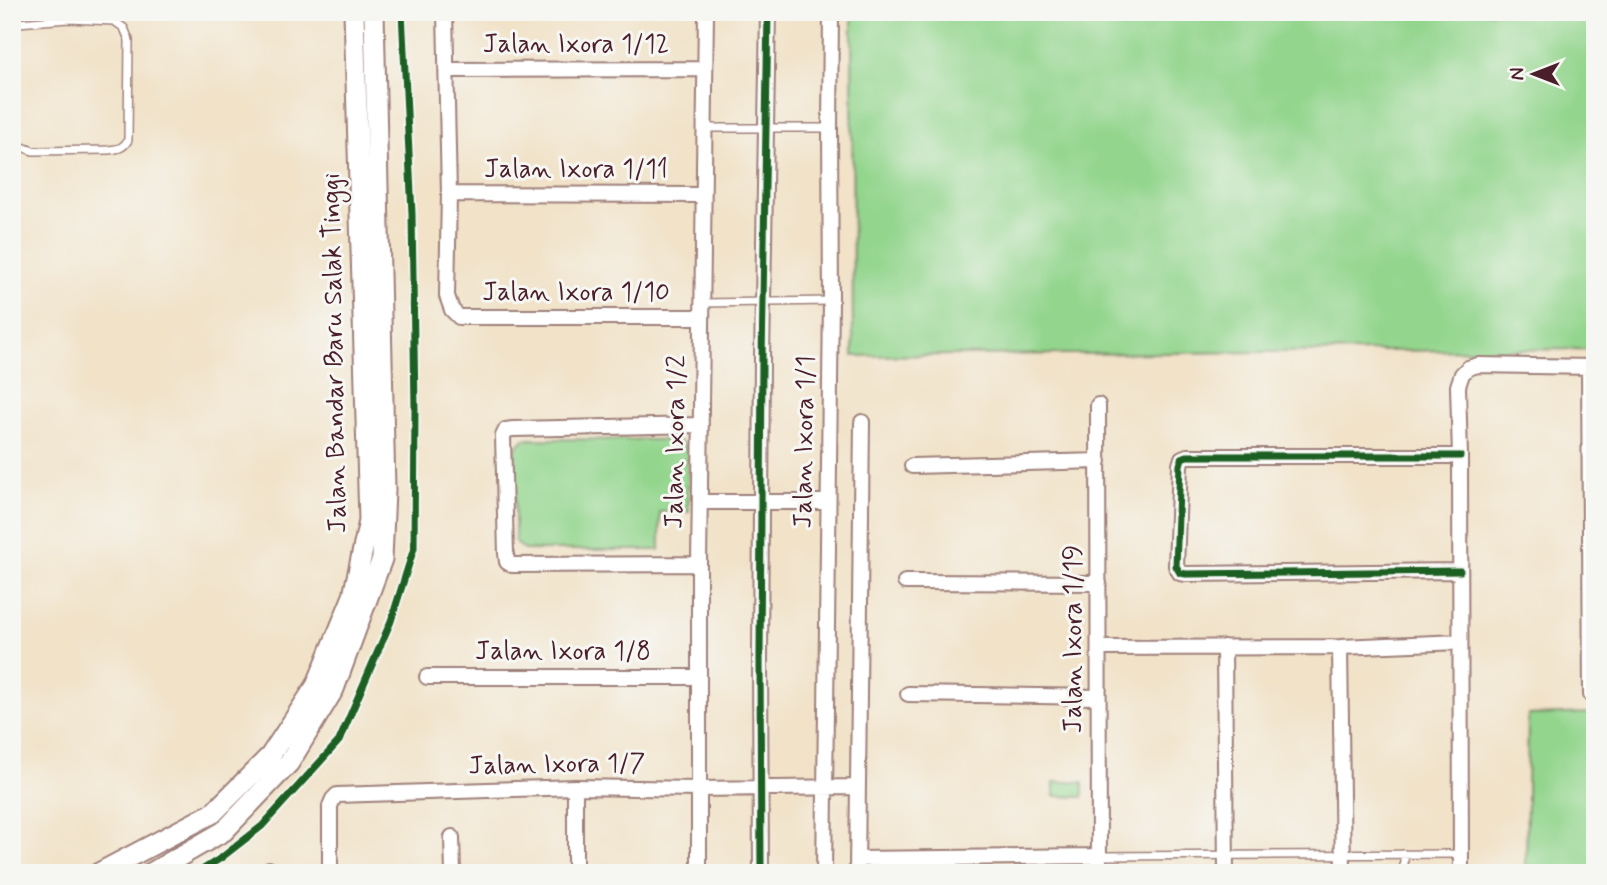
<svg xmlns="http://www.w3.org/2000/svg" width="1607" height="885" font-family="Mynerve,sans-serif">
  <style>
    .green { fill: #93d58d; stroke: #6e7a5c; stroke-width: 2 }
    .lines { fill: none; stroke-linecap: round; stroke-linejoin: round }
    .service-casing { stroke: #9e807a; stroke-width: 10 }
    .minor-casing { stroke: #9e807a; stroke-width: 18 }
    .secondary-casing { stroke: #9e807a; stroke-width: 23 }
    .service { stroke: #fff; stroke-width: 7 }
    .minor { stroke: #fff; stroke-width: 14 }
    .secondary { stroke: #fff; stroke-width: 19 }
    .cycleway-casing { stroke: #f6f6f2; stroke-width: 11 }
    .cycleway { stroke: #1b5e20; stroke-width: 7 }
    .labels { text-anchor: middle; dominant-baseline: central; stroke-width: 6; stroke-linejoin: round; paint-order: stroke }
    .street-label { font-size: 26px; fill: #4a1f2b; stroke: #f6f6f2 }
  </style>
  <rect width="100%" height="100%" fill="#f6f6f2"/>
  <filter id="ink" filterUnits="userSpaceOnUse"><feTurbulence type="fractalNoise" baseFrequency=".0143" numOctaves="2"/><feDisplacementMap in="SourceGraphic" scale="14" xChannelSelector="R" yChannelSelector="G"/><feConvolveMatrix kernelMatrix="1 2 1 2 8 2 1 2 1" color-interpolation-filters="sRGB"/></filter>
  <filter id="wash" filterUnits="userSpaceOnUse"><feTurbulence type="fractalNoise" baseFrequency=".00686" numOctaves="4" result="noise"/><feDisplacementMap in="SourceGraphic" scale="28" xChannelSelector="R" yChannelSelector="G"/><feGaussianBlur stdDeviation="1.57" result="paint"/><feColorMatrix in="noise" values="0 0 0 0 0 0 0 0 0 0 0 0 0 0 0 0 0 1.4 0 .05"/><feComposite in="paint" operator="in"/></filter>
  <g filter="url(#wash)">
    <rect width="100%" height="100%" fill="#f1e2c8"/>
    <path class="green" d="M 852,12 L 1595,12 L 1595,394 L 1592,349 L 853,356 Z
      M 524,439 L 678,440 L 687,449 L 689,512 L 660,512 L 660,550 L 524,550 L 515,541 L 515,449 Z
      M 1595,713 L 1595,873 L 1526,873 L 1528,715 Z
      M 1054,782 L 1083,782 L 1083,797 L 1054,796 Z"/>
  </g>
  <g filter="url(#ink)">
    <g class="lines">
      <defs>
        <path id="service" d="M 12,30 L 18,23 L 68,19 L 114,21 L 124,28 L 129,40 L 128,140 C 123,149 117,149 108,150 L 33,151 L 17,145 L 12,140
          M 704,128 L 830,128
          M 702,303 L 831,301
          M 1404,854 L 1404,873
          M 1098,856 L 1460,854"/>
        <path id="minor" d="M 445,12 L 449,194 L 447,296 L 452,310 L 459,317 L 702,317
          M 447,70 L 704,69
          M 449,194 L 703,195
          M 1589,367 L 1591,695
          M 1098,405 L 1099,873
          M 912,466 L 1099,461
          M 700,502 L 828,502
          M 699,564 L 512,565 L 507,562 L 506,554 L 503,436 L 506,430 L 513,429 L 701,425
          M 1460,571 L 1186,574 L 1180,573 L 1176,566 L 1180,465 L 1182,458 L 1187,456 L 1460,456
          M 905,582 L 1099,583
          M 1224,647 L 1226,873
          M 1340,647 L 1343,873
          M 1099,648 L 1340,647 L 1460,642
          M 427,677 L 698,677
          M 908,694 L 1098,697
          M 575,787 L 575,873
          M 452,837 L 453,873
          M 857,859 L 1098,856
          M 269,873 L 269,869
          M 330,873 L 330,806 L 333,799 L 337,795 L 575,787 L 698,789 L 857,787
          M 699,873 L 699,564 L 706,12
          M 761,873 L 760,658 L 762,359 L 768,12
          M 824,873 L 831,301 L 830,128 L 831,12
          M 857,873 L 862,422
          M 1461,873 L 1460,456 L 1458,386 L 1462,374 L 1468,368 L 1478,365 L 1595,367"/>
        <path id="secondary" d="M 99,873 L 213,813 L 270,756 L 316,686 L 353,596 L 369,521 L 354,12
          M 151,873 L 224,831 L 289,763 L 334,689 L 382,559 L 385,490 L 374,12"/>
      </defs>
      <use href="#service" class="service-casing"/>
      <use href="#minor" class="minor-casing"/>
      <use href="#secondary" class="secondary-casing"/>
      <use href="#service" class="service"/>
      <use href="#minor" class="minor"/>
      <use href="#secondary" class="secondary"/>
      <defs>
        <path id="cycleway" d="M 1460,571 L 1186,574 L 1180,573 L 1176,566 L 1180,465 L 1182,458 L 1187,456 L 1460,456
          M 197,873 L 221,858 L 262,826 L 339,741 L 391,621 L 414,548 L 415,408 L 412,214 L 402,12
          M 761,873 L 760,658 L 762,359 L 768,12"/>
      </defs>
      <use href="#cycleway" class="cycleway-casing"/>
      <use href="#cycleway" class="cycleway"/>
    </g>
  </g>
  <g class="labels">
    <g class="street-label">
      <text x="576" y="45">Jalan Ixora 1/12</text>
      <text x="576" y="170">Jalan Ixora 1/11</text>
      <text x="576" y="293">Jalan Ixora 1/10</text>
      <text transform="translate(335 353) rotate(-91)">Jalan Bandar Baru Salak Tinggi</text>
      <text transform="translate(676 442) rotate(-89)">Jalan Ixora 1/2</text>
      <text transform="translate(805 442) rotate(-89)">Jalan Ixora 1/1</text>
      <text transform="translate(1074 639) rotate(-90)">Jalan Ixora 1/19</text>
      <text x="563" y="652">Jalan Ixora 1/8</text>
      <text transform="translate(557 765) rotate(-1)">Jalan Ixora 1/7</text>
    </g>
  </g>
  <rect width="1607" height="885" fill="none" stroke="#f6f6f2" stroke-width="42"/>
  <g transform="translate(1534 74) rotate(270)" stroke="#f6f6f2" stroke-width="5" paint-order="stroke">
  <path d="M0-5L12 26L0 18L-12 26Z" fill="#4a1f2b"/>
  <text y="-10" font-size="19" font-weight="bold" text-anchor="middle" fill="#4a1f2b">N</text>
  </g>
</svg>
